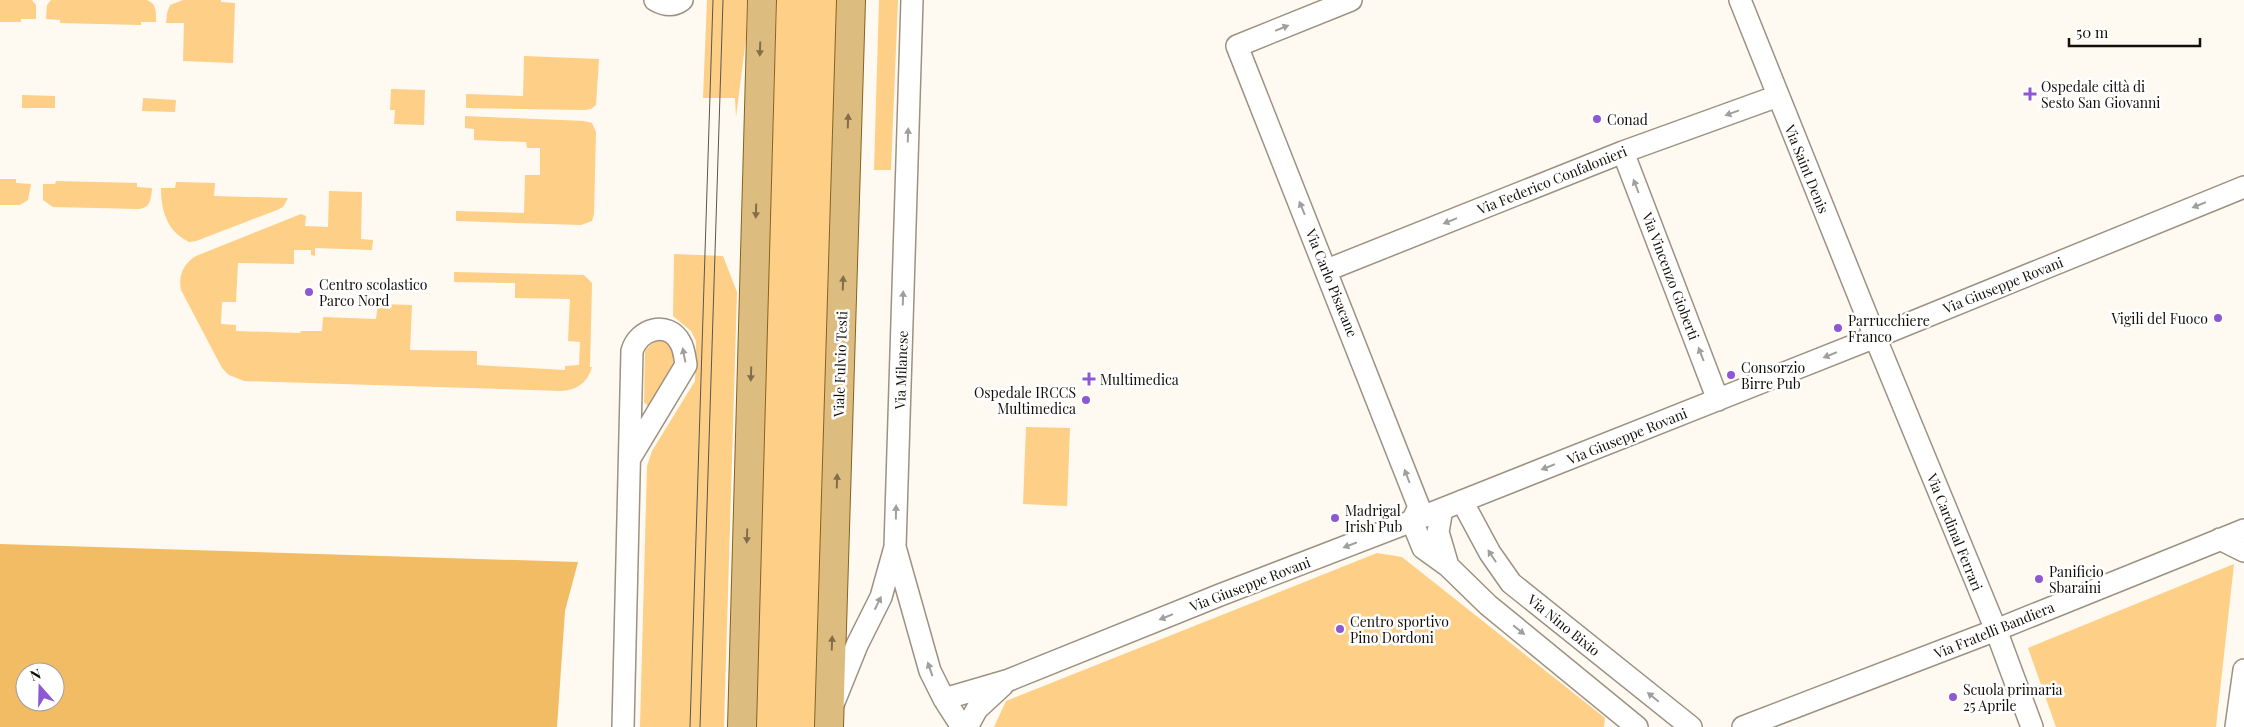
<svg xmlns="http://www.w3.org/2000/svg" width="2244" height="727" font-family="'Playfair Display',serif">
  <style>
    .green { fill: #fecf87 }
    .forest { fill: #f2bc64; fill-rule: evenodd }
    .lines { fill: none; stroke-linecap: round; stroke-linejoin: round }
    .street-casing { stroke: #9d9281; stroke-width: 24 }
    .primary-casing { stroke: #87621f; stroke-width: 30 }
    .street { stroke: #fff; stroke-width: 21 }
    .primary { stroke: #ddbc80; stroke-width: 28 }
    .tram { stroke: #5a564f; stroke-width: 1 }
    .oneway { fill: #a09f9c }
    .oneway2 { fill: #826e4a }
    .poi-dot { fill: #8d58d1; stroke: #fff; stroke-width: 2 }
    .labels { text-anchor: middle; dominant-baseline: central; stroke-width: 5; stroke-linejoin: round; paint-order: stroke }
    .poi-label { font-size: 14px; fill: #120e08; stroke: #fff; text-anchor: start }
    .street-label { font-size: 14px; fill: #120e08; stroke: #fff }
  </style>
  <rect width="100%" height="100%" fill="#fef9f1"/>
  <path class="green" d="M 0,0 L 32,0 L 36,5 L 36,19 L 21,19 L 21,22 L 0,22 Z
    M 51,0 L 147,0 C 157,4 156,12 156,22 L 141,22 L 141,25 L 60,23 L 60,20 L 46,19 L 47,5 Z
    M 183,0 L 221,0 L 221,2 L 235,3 L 233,63 L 183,61 L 184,23 L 166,23 L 167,13 L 170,5 Z
    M 707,0 L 747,0 L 746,39 L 736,117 L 735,98 L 703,98 Z
    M 777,0 L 838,0 L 816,727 L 755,727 Z
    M 879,0 L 898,0 L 891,170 L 874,170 Z
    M 524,56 L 599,59 L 596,105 L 591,109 L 584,110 L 466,108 L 466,94 L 523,96 Z
    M 391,89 L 425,90 L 424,125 L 394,124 L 395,110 L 390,110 Z
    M 22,95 L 55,96 L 55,108 L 22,108 Z
    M 143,98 L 176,100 L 175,112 L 142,111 Z
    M 465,116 L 584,121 L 592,123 L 596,132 L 594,214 L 592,221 L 581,225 L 456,221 L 456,211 L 524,213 L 525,175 L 540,175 L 540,148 L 527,148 L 526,142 L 474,140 L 474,129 L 465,128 Z
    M 0,179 L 16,179 L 16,183 L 31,184 L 28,200 L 20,205 L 0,205 Z
    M 56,181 L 137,183 L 137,187 L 152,188 C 151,199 151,208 138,209 L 53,207 L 43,200 L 43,184 L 55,184 Z
    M 176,182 L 215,183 L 214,196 L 288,198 L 283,207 L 277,210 L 196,241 L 189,242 C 167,231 161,211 161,188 L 175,188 Z
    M 329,191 L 362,192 L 361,239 L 373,240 L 372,250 L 315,248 L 315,256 L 311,255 L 311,250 L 294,250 L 294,264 L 238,263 L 236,302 L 222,302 L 221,324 L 236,325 L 236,331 L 300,333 L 301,331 L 322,331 L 323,317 L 376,319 L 378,304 L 412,305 L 410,350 L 477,351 L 477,365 L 565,370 L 565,366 L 579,365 L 580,342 L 568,341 L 570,299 L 515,298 L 515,283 L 454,282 L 454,272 L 584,275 L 592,283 L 590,367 L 592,367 C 588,382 577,390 562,391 L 244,381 L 229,375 L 222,368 L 181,290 C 178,275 184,263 196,256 L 301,214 L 306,216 L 305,226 L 328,227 Z
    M 674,254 L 723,256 L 737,292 L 724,727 L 640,727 L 647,466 L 652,451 L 695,381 L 696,341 L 691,331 L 673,316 Z
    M 661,340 C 692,355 660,388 649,407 L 644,402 L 645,350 L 654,342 Z
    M 1026,427 L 1070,428 L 1067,506 L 1023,504 Z
    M 1377,553 L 1402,557 L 1605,718 L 1604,727 L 994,727 L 1006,701 Z
    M 2234,564 L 2216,727 L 2056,727 L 2028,648 Z"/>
  <path class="forest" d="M 0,544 L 578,562 L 565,611 L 557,727 L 0,727 ZM 25,672 L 55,672 L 55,702 L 25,702 Z"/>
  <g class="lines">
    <defs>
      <path id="street" d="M 655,0 C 664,5 673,7 682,0
        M 912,0 L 895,547 L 930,671 L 944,699 L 962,727
        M 1351,0 L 1237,46 L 1419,507 L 1412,521
        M 1740,0 L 1880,349 L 1996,630 L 2032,727
        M 1623,152 L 1718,400
        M 1327,270 L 1623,152 L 1778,96
        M 1462,501 L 1490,553 L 1511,583 L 1691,727
        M 1442,509 L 1438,532 L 1448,566 L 1488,605 L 1637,727
        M 1412,521 L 1423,548 L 1448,566
        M 2220,539 L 2244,551
        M 944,699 L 1009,680 L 1220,595 L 1412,521 L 1893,330 L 2244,187
        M 834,702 L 857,645 L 881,597 L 895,547
        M 623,727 L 632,351 C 638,329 668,320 680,342 C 684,348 685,358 686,365 L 630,458
        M 967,727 L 977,709 L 1003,685
        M 1743,727 L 1996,630 L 2244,530
        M 2236,727 L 2244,670"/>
      <path id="primary" d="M 742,727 L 762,0
        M 829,727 L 851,0"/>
    </defs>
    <use href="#street" class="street-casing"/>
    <use href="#primary" class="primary-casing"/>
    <use href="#street" class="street"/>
    <use href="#primary" class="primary"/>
    <path class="tram" d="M 690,727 L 713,0
      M 700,727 L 723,0"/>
  </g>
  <defs><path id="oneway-solid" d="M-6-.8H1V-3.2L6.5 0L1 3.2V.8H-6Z" transform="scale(1.25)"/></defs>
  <g class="oneway">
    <use href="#oneway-solid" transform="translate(1282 28) rotate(-22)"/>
    <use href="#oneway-solid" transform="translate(1732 113) rotate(160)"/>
    <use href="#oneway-solid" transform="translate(908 135) rotate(-88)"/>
    <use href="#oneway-solid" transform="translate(1636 186) rotate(-111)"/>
    <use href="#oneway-solid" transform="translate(2199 205) rotate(158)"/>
    <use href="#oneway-solid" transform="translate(1302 208) rotate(-112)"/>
    <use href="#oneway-solid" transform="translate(1450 221) rotate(158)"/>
    <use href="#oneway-solid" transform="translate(903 298) rotate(-88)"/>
    <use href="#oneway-solid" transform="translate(1701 354) rotate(-111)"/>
    <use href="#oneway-solid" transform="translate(684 355) rotate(-101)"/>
    <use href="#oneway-solid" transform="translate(1830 355) rotate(158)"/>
    <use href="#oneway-solid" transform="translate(1548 467) rotate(158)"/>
    <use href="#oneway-solid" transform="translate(1407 476) rotate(-111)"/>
    <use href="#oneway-solid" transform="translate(896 512) rotate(-89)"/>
    <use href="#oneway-solid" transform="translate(1350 545) rotate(159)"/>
    <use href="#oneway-solid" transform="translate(1492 556) rotate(-123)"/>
    <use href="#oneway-solid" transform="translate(878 603) rotate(-64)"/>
    <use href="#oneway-solid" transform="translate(1166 617) rotate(158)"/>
    <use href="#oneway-solid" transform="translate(1519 630) rotate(39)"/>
    <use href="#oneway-solid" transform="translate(930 669) rotate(-109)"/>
    <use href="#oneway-solid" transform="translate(1653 697) rotate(-141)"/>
  </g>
  <g class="oneway2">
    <use href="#oneway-solid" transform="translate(760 49) rotate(92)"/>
    <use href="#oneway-solid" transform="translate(848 121) rotate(-88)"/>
    <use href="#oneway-solid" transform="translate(756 211) rotate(92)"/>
    <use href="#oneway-solid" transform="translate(843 283) rotate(-88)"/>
    <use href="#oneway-solid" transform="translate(751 374) rotate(92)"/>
    <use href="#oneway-solid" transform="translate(837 481) rotate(-88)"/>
    <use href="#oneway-solid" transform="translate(747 536) rotate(92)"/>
    <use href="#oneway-solid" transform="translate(832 643) rotate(-88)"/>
  </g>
  <g class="poi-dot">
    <path d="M2027.5 86.5h5v5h5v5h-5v5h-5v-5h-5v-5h5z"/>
    <circle cx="1597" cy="119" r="5"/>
    <circle cx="309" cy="292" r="5"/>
    <circle cx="2218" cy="318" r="5"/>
    <circle cx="1838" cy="328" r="5"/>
    <circle cx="1731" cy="375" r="5"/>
    <path d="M1086.5 371.5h5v5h5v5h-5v5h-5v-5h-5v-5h5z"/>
    <circle cx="1086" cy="400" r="5"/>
    <circle cx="1335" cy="518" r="5"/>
    <circle cx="2039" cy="579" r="5"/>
    <circle cx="1340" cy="629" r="5"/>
    <circle cx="1953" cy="697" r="5"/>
  </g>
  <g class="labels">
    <g class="poi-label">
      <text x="2041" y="86">Ospedale città di<tspan x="2041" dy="16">Sesto San Giovanni</tspan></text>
      <text x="1607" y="119">Conad</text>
      <text x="319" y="284">Centro scolastico<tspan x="319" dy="16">Parco Nord</tspan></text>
      <text x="2208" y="318" text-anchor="end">Vigili del Fuoco</text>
      <text x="1848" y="320">Parrucchiere<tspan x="1848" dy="16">Franco</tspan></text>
      <text x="1741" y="367">Consorzio<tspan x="1741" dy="16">Birre Pub</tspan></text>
      <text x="1100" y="379">Multimedica</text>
      <text x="1076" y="392" text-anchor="end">Ospedale IRCCS<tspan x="1076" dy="16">Multimedica</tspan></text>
      <text x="1345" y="510">Madrigal<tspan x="1345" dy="16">Irish Pub</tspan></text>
      <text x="2049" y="571">Panificio<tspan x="2049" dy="16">Sbaraini</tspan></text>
      <text x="1350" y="621">Centro sportivo<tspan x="1350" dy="16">Pino Dordoni</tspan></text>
      <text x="1963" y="689">Scuola primaria<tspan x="1963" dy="16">25 Aprile</tspan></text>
    </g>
    <g class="street-label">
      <text transform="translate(1807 169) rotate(68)">Via Saint Denis</text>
      <text transform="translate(1552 180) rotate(-22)">Via Federico Confalonieri</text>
      <text transform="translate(1671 276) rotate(69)">Via Vincenzo Gioberti</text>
      <text transform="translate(1332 283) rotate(68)">Via Carlo Pisacane</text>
      <text transform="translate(2003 285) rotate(-22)">Via Giuseppe Rovani</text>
      <text transform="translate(840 364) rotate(-88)">Viale Fulvio Testi</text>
      <text transform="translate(901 370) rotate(-88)">Via Milanese</text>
      <text transform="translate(1627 436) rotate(-22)">Via Giuseppe Rovani</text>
      <text transform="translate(1955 532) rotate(68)">Via Cardinal Ferrari</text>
      <text transform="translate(1250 584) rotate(-21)">Via Giuseppe Rovani</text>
      <text transform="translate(1564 625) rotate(39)">Via Nino Bixio</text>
      <text transform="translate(1994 630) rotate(-22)">Via Fratelli Bandiera</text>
    </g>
  </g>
  <g transform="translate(40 687) rotate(340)"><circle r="24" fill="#ffffff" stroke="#a09f9c"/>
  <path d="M0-4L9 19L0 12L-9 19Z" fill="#8d58d1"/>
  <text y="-8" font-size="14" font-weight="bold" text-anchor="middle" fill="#120e08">N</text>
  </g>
  <path d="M2069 38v8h131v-8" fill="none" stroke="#120e08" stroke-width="2.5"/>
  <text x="2076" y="38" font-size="15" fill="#120e08" stroke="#ffffff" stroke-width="4" paint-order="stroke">50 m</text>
</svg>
